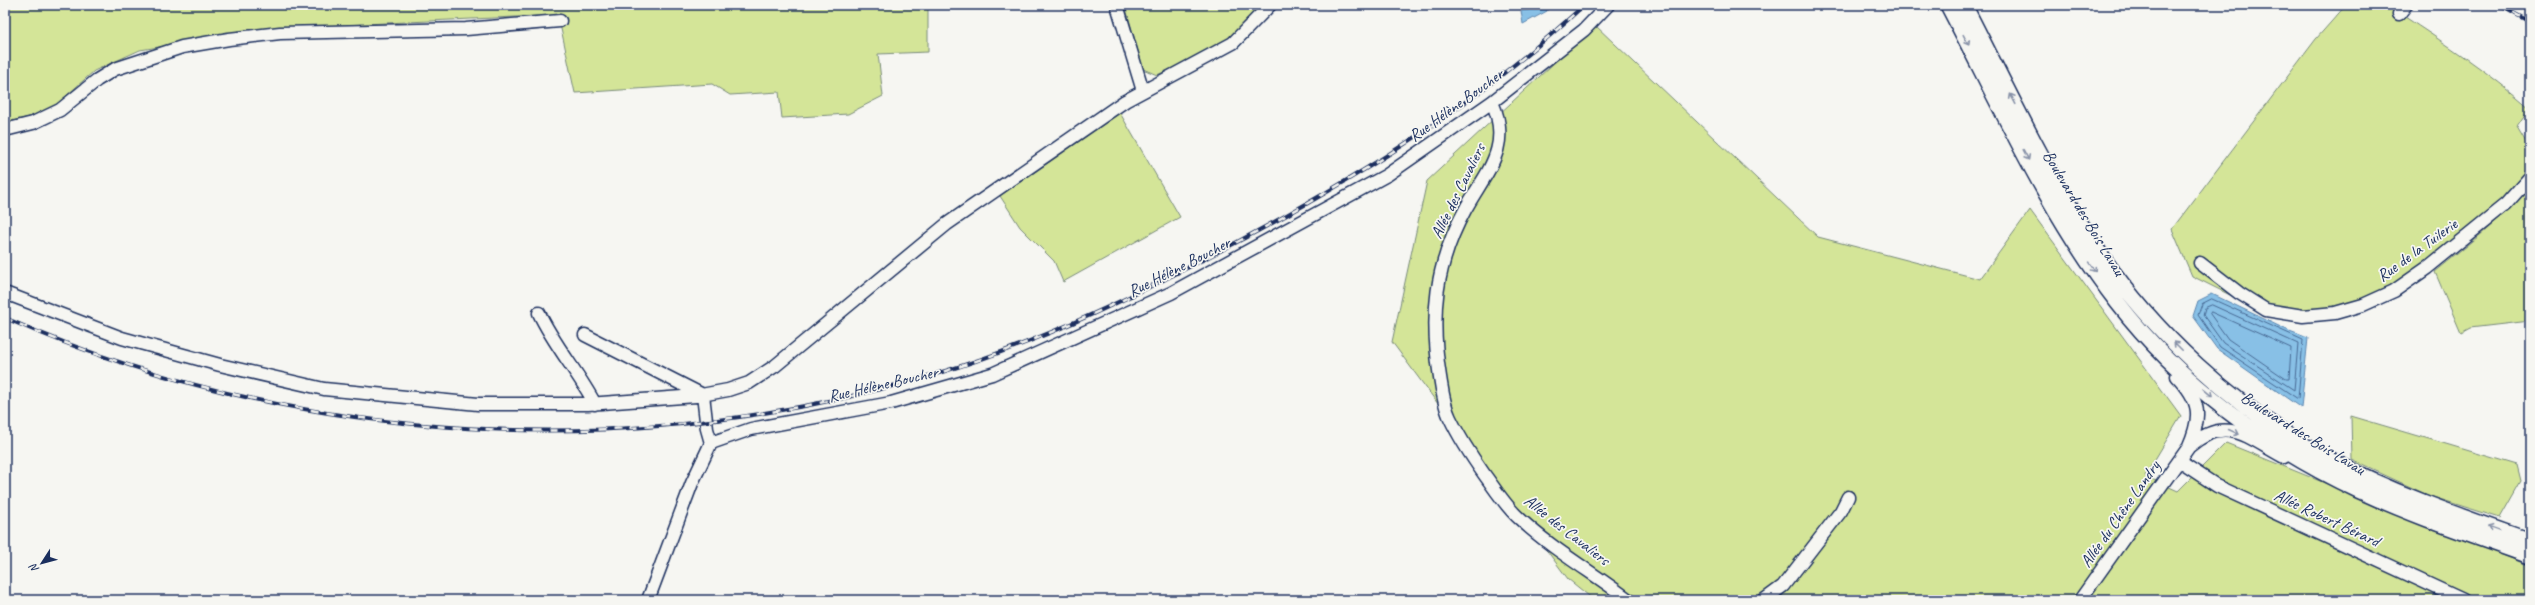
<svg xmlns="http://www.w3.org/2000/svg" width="2535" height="605" font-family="Caveat,sans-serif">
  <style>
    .green { fill: #d4e598; stroke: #788a7b }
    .water { fill: #88c0e6; stroke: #5c86b0 }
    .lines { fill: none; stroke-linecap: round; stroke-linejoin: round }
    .shore { stroke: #476994; stroke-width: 1 }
    .minor-casing { stroke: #1b2f5e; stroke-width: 15 }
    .major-casing { stroke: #1b2f5e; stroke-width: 18 }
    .minor { stroke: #f6f6f2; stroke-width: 12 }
    .major { stroke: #f6f6f2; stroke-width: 15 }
    .rail-casing { stroke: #1b2f5e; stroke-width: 4 }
    .rail { stroke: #f6f6f2; stroke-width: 2.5; stroke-dasharray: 8; stroke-linecap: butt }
    .oneway { stroke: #8892a8 }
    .labels { text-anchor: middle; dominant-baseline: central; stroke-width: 3.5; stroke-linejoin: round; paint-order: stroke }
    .street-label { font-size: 17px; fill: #1b2f5e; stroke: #f6f6f2 }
  </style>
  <rect width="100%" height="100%" fill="#f6f6f2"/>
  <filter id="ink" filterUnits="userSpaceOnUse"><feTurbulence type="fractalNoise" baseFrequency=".025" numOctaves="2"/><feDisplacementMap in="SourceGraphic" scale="8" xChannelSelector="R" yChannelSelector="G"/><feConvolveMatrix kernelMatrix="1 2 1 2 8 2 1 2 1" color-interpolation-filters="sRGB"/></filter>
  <g filter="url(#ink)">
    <path class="green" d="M 5,5 L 928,5 L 928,52 L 878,54 L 883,96 L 848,114 L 782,118 L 779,92 L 730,95 L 712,84 L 575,93 L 558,15 L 278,28 L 140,50 L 94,71 L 56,105 L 35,116 L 5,122 Z
      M 1125,5 L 1262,5 L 1238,34 L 1213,50 L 1157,75 L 1143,69 Z
      M 2346,5 L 2410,5 L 2402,15 C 2446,44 2490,73 2530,108 L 2517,127 L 2530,149 L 2530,167 L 2503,202 L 2424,264 L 2369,304 L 2274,317 L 2192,276 L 2172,229 L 2316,39 Z
      M 1595,25 L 1818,237 L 1980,279 L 2030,210 L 2181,416 L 2145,476 L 2178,491 L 2226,443 L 2530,566 L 2530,600 L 1594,600 L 1568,579 L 1392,342 L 1427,181 Z
      M 1120,113 L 1180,217 L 1063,282 L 1054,261 L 1020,227 L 1000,196 Z
      M 2530,187 L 2530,321 L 2470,328 L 2461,333 L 2435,272 C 2468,245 2502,219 2530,187 Z
      M 2351,416 L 2517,465 L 2521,481 L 2500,518 L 2430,496 L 2352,460 Z"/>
    <path class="water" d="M 1547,7 L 1547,11 L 1523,24 L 1521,11 Z
      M 2212,294 L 2287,330 L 2308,338 L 2301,408 L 2217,349 L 2193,316 L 2198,301 Z"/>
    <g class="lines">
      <path class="shore" d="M 2212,299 L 2303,340 L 2298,399 L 2220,347 L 2198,315 L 2202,304 Z
        M 2212,305 L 2298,344 L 2294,390 L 2223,343 L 2203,315 L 2205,308 Z
        M 2211,312 L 2291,348 L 2289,379 L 2286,379 L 2228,339 L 2210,314 Z"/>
      <defs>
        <path id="minor" d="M 1117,5 L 1143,91
          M 2399,14 L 2406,5
          M 1492,102 C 1513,148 1485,173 1465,210 C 1435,265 1430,316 1440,377 C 1442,389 1444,406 1450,418 C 1459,437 1472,457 1484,474 C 1495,489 1506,507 1520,519 C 1553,550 1594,573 1629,600
          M 5,130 L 33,123 L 60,110 L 97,80 L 115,69 L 182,47 L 229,39 L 280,33 L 466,29 L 560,21
          M 2200,263 L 2239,293 L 2266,310 L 2303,316 L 2335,313 L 2363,305 L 2394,291 L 2427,268 L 2506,204 L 2530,177
          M 5,293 L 122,338 L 220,365 L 324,389 L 478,404 L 588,404 L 696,396 L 728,390 L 749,383 L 775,366 L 947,224 L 1125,101 L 1233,43 L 1270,5
          M 539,313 C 554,345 578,372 595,404
          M 585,335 L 703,395 L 707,429 L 711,443 L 692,483 L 648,600
          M 711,443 L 751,429 L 891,403 L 992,374 L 1171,293 L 1387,175 L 1492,102 L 1584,30 L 1608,5
          M 2190,446 C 2226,414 2248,438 2284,457
          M 2179,461 L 2217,486 L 2463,600
          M 1764,600 L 1783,586 L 1841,511 L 1848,497
          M 2080,600 L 2188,448 C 2202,417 2201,401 2177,376"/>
        <path id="major" d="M 1948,5 C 2001,106 2048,213 2118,303 C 2179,382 2267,448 2358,490 C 2414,516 2472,535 2530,556
          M 1964,5 C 2005,84 2043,167 2092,242 C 2151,332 2235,409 2330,460 C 2394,494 2462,517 2530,541"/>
      </defs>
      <use href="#minor" class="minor-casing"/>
      <use href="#major" class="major-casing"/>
      <use href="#minor" class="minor"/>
      <use href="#major" class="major"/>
      <defs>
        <path id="rail" d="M 2499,5 L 2530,22
          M 5,318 C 299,447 635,465 942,372 C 1045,341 1144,291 1239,241 C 1363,175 1481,101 1584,5"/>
      </defs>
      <use href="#rail" class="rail-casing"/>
      <use href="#rail" class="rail"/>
    </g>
    <defs><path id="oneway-shaft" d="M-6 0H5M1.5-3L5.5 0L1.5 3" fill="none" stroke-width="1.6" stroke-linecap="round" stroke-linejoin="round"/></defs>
    <g class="oneway">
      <use href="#oneway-shaft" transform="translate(1966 40) rotate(62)"/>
      <use href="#oneway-shaft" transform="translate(2013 99) rotate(-118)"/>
      <use href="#oneway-shaft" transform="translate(2026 155) rotate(62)"/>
      <use href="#oneway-shaft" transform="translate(2092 267) rotate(55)"/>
      <use href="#oneway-shaft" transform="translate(2178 346) rotate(-135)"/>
      <use href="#oneway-shaft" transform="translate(2208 393) rotate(40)"/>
      <use href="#oneway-shaft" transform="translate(2234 432) rotate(25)"/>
      <use href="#oneway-shaft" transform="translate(2493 528) rotate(-160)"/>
    </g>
  </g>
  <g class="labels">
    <g class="street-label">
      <text transform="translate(1456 105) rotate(-36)">Rue Hélène Boucher</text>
      <text transform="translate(1458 191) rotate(-64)">Allée des Cavaliers</text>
      <text transform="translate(2084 213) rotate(59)">Boulevard des Bois Lavau</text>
      <text transform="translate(2417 250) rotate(-36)">Rue de la Tuilerie</text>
      <text transform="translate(1179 267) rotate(-27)">Rue Hélène Boucher</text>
      <text transform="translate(883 384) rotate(-13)">Rue Hélène Boucher</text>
      <text transform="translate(2303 433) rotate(32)">Boulevard des Bois Lavau</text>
      <text transform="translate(2120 514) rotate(-55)">Allée du Chêne Landry</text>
      <text transform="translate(2327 518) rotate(25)">Allée Robert Bérard</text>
      <text transform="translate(1567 530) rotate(38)">Allée des Cavaliers</text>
    </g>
  </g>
  <rect width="2535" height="605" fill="none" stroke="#f6f6f2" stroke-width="20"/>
  <rect x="10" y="10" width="2515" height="585" fill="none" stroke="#1b2f5e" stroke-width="1.5" filter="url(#ink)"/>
  <g transform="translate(42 563) rotate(234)" stroke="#f6f6f2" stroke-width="3" paint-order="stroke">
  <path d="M0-3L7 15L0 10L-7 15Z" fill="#1b2f5e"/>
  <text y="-6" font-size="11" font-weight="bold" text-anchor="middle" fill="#1b2f5e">N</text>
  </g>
</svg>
